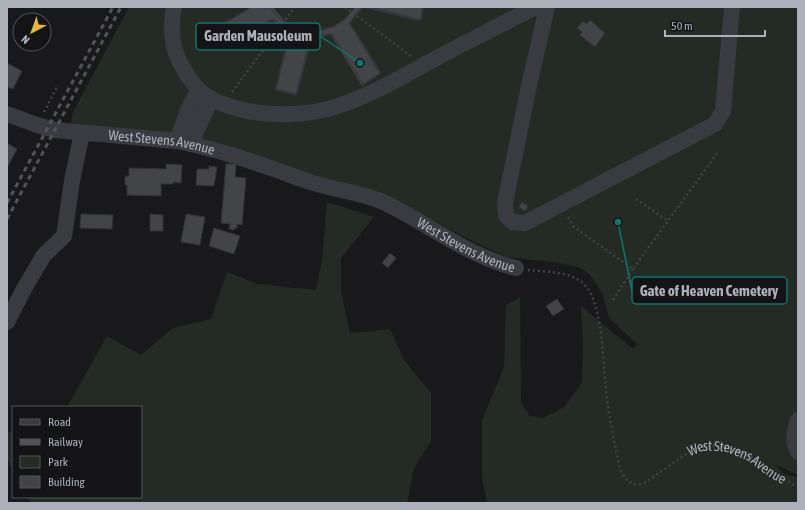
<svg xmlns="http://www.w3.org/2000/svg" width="805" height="510" font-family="'Asap Condensed',sans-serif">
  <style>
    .green { fill: #232b24 }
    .building { fill: #434448; stroke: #333337 }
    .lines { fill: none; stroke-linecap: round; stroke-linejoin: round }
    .path { stroke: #404246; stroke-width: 2.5; stroke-dasharray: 2 3; stroke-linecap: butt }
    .minor { stroke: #3a3b40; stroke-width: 16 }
    .rail { stroke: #515358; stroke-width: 3; stroke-dasharray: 5 4; stroke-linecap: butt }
    .labels { text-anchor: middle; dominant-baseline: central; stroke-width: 3; stroke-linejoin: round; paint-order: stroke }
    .street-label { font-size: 14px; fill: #acb0ba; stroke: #141416 }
    .leader { fill: none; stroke: #0f766e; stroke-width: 1.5 }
    .callout-dot { fill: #0f766e; stroke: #141416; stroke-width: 1.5 }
    .callout { fill: #141416; stroke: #0f766e; stroke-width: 1.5 }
    .callout-label { font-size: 15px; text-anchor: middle; font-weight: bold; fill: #acb0ba }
  </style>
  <rect width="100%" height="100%" fill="#19191b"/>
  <path class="green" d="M 129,7 L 798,7 L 798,475 L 776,465 L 784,474 L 798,477 L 798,503 L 487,503 L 482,478 L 482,420 L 504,368 L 506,305 L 520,297 L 521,402 L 530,416 L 543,418 L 564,407 L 582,382 L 583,345 L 581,306 L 633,349 L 637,344 L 609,318 L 603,295 L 596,283 L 588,273 L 578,267 L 560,263 L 507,257 L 476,243 L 399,202 L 86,125 L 71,123 L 73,112 Z
    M 327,202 L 374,217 L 341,258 L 341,291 L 350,333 L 390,329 L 404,360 L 431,393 L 431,441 L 414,468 L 407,503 L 31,503 L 27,497 L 141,497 L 141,407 L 67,407 L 107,336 L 141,355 L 173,328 L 211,319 L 227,272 L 257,284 L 316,290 L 322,260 Z
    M 7,432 L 13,432 L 13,470 L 7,459 Z"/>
  <path class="building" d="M 251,7 L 273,7 L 278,13 L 286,22 L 297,27 L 315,30 L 324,29 L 336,25 L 346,18 L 355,7 L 363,7 L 350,23 L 381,73 L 363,84 L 332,34 L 312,37 L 297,94 L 276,89 L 291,32 L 284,28 L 273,19 L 222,50 L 211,31 Z
    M 252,7 L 270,7 L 277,16 L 286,24 L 298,29 L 311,32 L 323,30 L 335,26 L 345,19 L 355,7 L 362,7 L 349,23 L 380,74 L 362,86 L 331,35 L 310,38 L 296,95 L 275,90 L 289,33 L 272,20 L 221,51 L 210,32 Z
    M 363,7 L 423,7 L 420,21 Z
    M 369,7 L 424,7 L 421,20 Z
    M 590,20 L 605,33 L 595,47 L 580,35 L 582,32 L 577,28 L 583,21 L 587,24 Z
    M 7,63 L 22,71 L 13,89 L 7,87 Z
    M 7,143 L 17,149 L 7,168 Z
    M 166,164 L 182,165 L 181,183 L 173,182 L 173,184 L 161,184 L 161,196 L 127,195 L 127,185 L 125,185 L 125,176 L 129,176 L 129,168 L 166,169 Z
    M 226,164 L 236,164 L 235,177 L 246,178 L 242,225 L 237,224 L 237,228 L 235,228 L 234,230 L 229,229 L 230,224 L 221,223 Z
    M 209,166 L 217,167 L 214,186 L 196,185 L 197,169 L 209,169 Z
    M 522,202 L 528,206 L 525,211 L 519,207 Z
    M 81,214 L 113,215 L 112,229 L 80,228 Z
    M 150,214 L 163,215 L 163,231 L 150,231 Z
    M 186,214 L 205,217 L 200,245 L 181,242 Z
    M 214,228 L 240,236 L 234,254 L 209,246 Z
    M 390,253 L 396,258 L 388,268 L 382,263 Z
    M 557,299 L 564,309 L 553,316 L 546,306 Z"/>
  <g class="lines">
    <g class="path">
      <path d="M 345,7 L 412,57"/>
      <path d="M 232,92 L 295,7"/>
      <path d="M 44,112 L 58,85"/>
      <path d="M 636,199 L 668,221"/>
      <path d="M 568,217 L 574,227 L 633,269 L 718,152"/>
      <path id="s1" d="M 528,270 C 546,272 570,271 584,284 C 604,303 603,371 607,400 C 610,420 614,440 618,460 C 621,474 627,487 643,484 L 692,450 L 702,446 L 716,446 L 727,447 L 750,456 L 771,472 L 798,487"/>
      <path d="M 613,300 L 633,269"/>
    </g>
    <g class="minor">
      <path d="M 174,7 C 168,38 174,58 193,83 C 205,99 221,104 239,109 C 270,117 307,116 338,106 C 375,94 410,72 444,54 C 475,38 505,22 536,7"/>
      <path d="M 547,7 L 530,81 L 505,203 L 506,215 L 512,222 L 525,223 L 715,124 L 723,111 L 732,7"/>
      <path id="s2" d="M 7,114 L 37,125 L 55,130 L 177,141 C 207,147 236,156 265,166 C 280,171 295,177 310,182 C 334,190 360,192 383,202 C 428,223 467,256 516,268"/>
      <path d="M 177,141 L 188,110 L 198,90"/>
      <path d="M 190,144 L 211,99"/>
      <path d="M 7,322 L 25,287 L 44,255 L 64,236 L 72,181 L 82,133"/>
      <path d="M 798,420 C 794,432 792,440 798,452"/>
    </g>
    <path class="rail" d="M 7,203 L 113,7
      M 7,219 L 121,7"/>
  </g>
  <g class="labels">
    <g class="street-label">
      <text stroke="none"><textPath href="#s2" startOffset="158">West Stevens Avenue</textPath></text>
      <text stroke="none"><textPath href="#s2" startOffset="482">West Stevens Avenue</textPath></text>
      <text stroke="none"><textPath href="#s1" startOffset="388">West Stevens Avenue</textPath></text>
    </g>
  </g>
  <path class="leader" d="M360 63L320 36M618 222L632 291"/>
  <g class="callout-dot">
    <circle cx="360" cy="63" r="4"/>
    <circle cx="618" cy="222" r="4"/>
  </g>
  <g class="callout">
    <rect x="196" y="23" width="124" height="27" rx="4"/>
    <rect x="632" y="277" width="155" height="27" rx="4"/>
  </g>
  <g class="callout-label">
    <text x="258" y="41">Garden Mausoleum</text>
    <text x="709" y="296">Gate of Heaven Cemetery</text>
  </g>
  <rect width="805" height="510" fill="none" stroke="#acb0ba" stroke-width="16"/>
  <rect x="12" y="406" width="130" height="92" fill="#141416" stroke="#515258"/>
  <rect x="20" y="419" width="20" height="6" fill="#3a3b40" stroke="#515258"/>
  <text x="48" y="426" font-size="12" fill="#acb0ba">Road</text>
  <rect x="20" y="439" width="20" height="6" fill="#515358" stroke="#515258"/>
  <text x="48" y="446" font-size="12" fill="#acb0ba">Railway</text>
  <rect x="20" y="456" width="20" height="12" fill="#232b24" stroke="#515258"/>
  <text x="48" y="466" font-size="12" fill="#acb0ba">Park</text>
  <rect x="20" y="476" width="20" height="12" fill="#434448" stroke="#515258"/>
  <text x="48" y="486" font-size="12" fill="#acb0ba">Building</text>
  <g transform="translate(32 32) rotate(221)"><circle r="19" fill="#141416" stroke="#515258"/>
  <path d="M0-3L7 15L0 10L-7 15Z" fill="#e7b544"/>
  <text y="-6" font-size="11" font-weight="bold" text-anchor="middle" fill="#acb0ba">N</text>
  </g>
  <path d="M665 30v6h100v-6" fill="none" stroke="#acb0ba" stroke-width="2"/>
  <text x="671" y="30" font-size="12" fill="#acb0ba" stroke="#141416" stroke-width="3" paint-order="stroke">50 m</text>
</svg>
